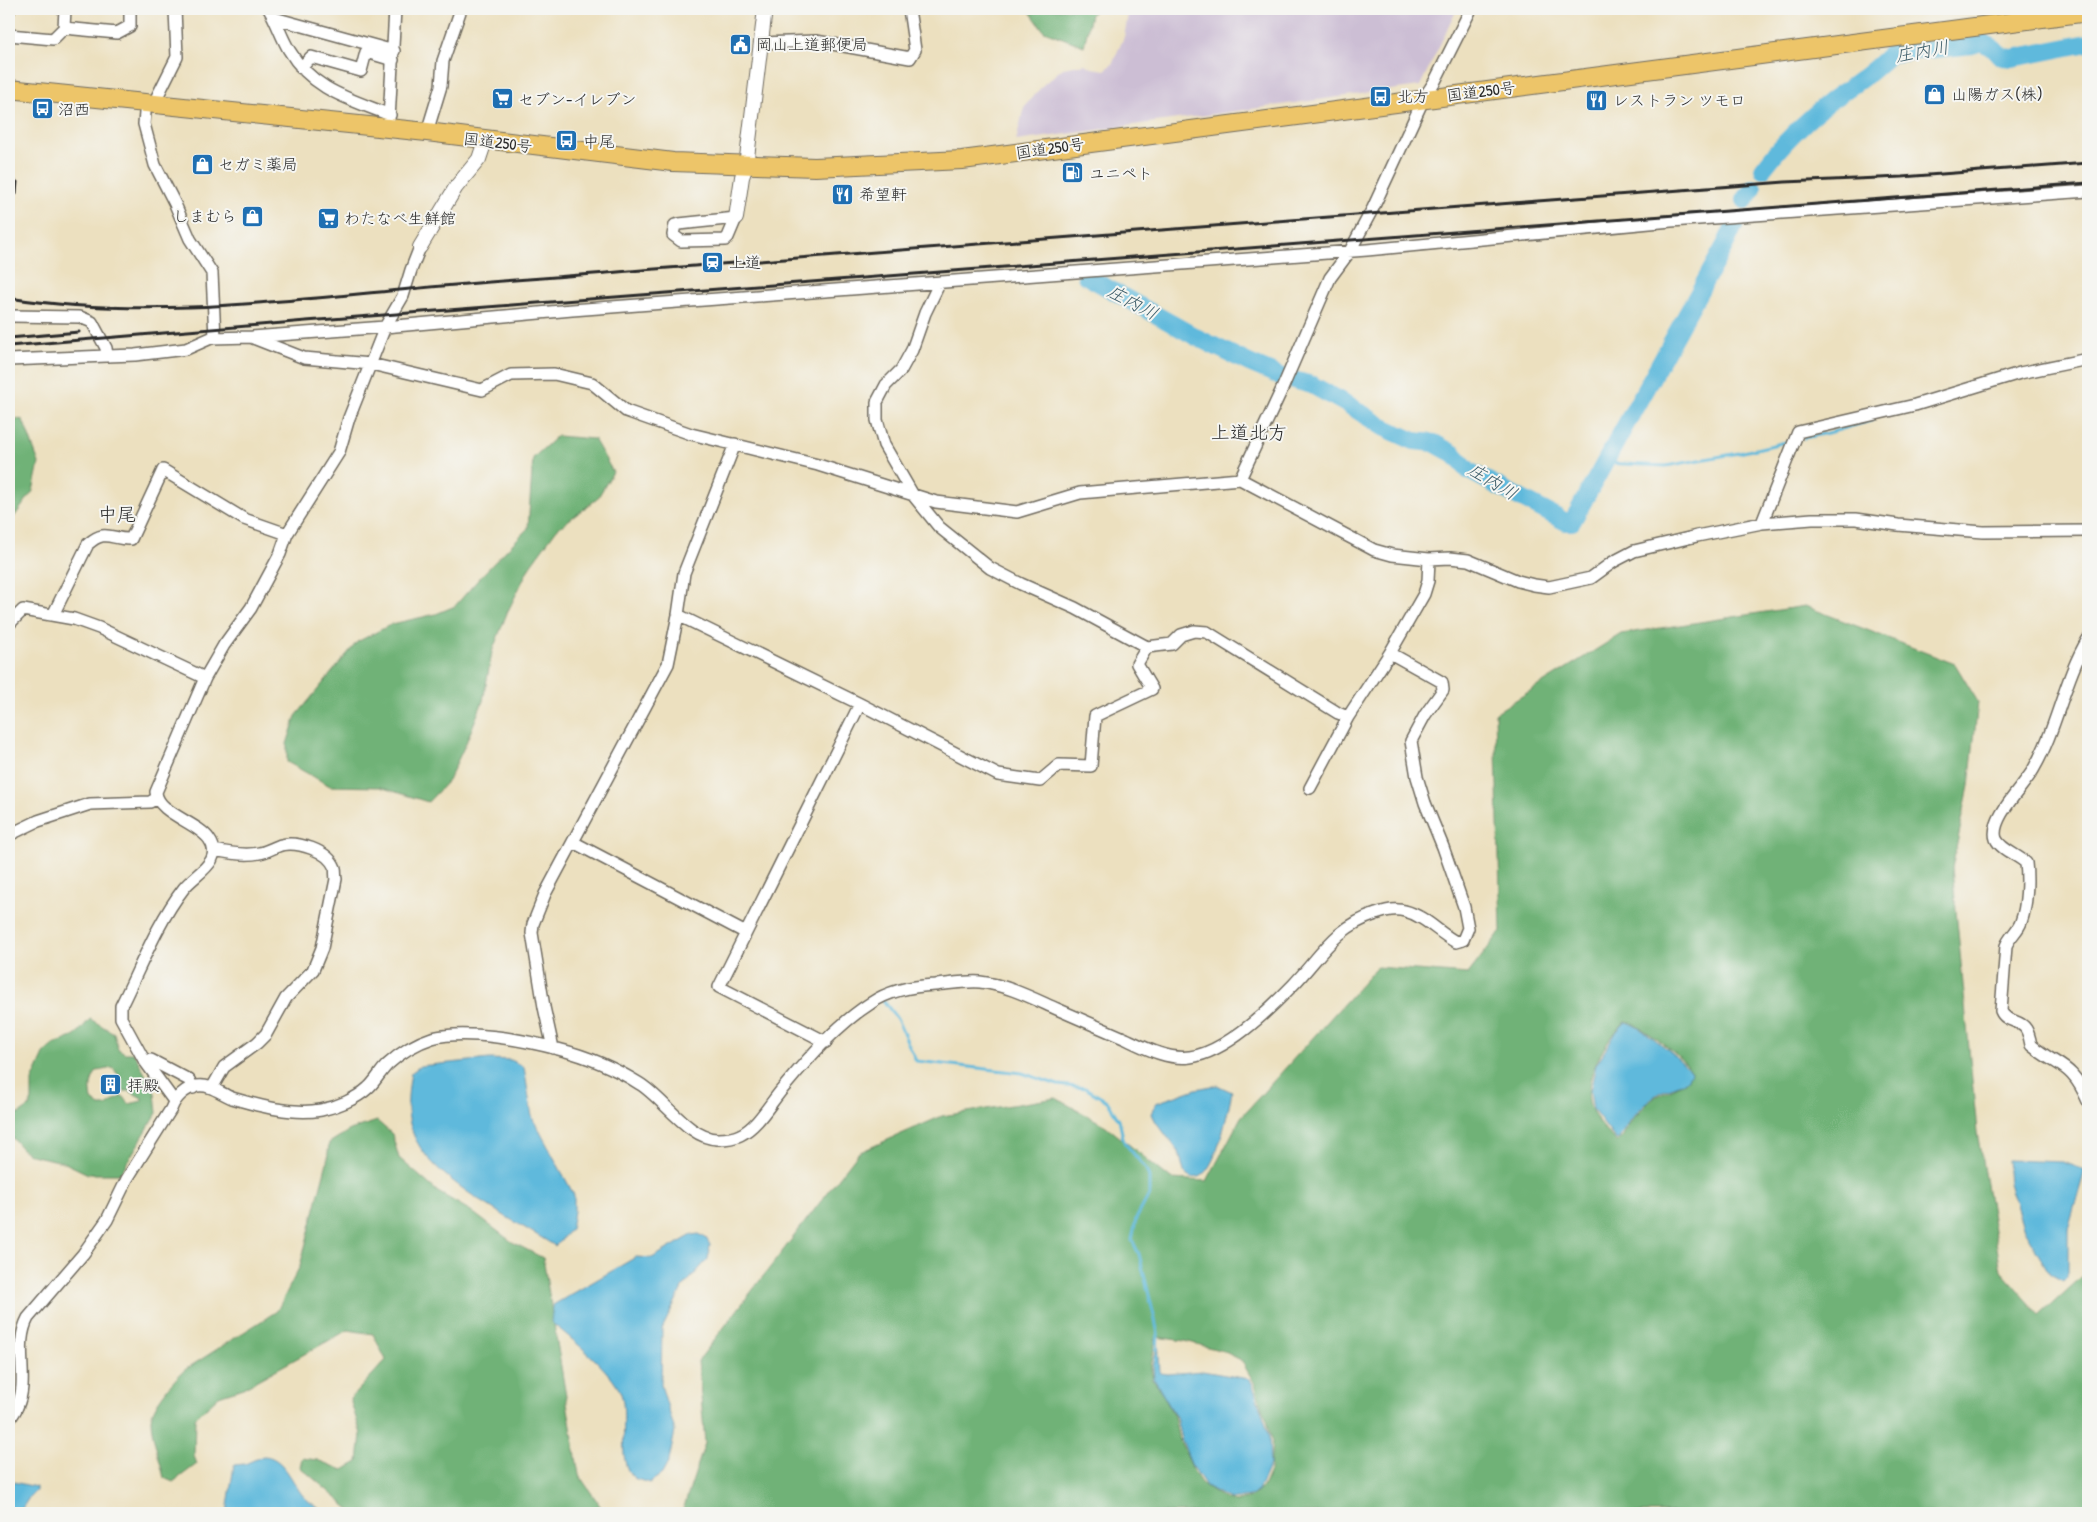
<svg xmlns="http://www.w3.org/2000/svg" width="2097" height="1522" font-family="'Patrick Hand','Klee One',sans-serif">
  <style>
    .industrial { fill: #ccbed4 }
    .forest { fill: #6fb277; stroke: #4d6e51; fill-rule: evenodd }
    .water { fill: #5eb9dc; stroke: #447284 }
    .lines { fill: none; stroke-linecap: round; stroke-linejoin: round }
    .stream { stroke: #5eb9dc; stroke-width: 3 }
    .river { stroke: #5eb9dc; stroke-width: 18 }
    .minor-casing { stroke: #6f6a5f; stroke-width: 14 }
    .tertiary-casing { stroke: #6f6a5f; stroke-width: 16 }
    .trunk-casing { stroke: #6f6a5f; stroke-width: 20 }
    .minor { stroke: #fff; stroke-width: 11 }
    .tertiary { stroke: #fff; stroke-width: 14 }
    .trunk { stroke: #edc569; stroke-width: 18 }
    .rail { stroke: #2b2b2b; stroke-width: 3 }
    .labels { text-anchor: middle; dominant-baseline: central; stroke-width: 4; stroke-linejoin: round; paint-order: stroke }
    .poi-label { font-size: 16px; fill: #2b2b2b; stroke: #f6f6f2; text-anchor: start }
    .street-label { font-size: 16px; fill: #2b2b2b; stroke: #f6f6f2 }
    .water-label { font-size: 18px; font-style: italic; fill: #3d5d69; stroke: #f6f6f2 }
    .quarter-label { font-size: 19px; fill: #2b2b2b; stroke: #f6f6f2 }
  </style>
  <rect width="100%" height="100%" fill="#f6f6f2"/>
  <filter id="ink" filterUnits="userSpaceOnUse"><feTurbulence type="fractalNoise" baseFrequency=".02" numOctaves="2"/><feDisplacementMap in="SourceGraphic" scale="10" xChannelSelector="R" yChannelSelector="G"/><feConvolveMatrix kernelMatrix="1 2 1 2 8 2 1 2 1" color-interpolation-filters="sRGB"/></filter>
  <filter id="wash" filterUnits="userSpaceOnUse"><feTurbulence type="fractalNoise" baseFrequency=".0096" numOctaves="4" result="noise"/><feDisplacementMap in="SourceGraphic" scale="20" xChannelSelector="R" yChannelSelector="G"/><feGaussianBlur stdDeviation="1.12" result="paint"/><feColorMatrix in="noise" values="0 0 0 0 0 0 0 0 0 0 0 0 0 0 0 0 0 1.4 0 .05"/><feComposite in="paint" operator="in"/></filter>
  <g filter="url(#wash)">
    <rect width="100%" height="100%" fill="#ece0bf"/>
    <path class="industrial" d="M 1129,9 L 1457,9 L 1420,86 L 1016,141 L 1024,107 L 1044,84 L 1063,68 L 1085,64 L 1092,68 L 1105,70 L 1112,64 L 1124,37 Z"/>
    <path class="forest" d="M 1028,9 L 1097,9 L 1091,14 L 1084,46 L 1044,31 Z
      M 9,417 L 23,420 L 39,463 L 33,491 L 9,524 Z
      M 557,436 L 594,439 L 613,472 L 597,499 L 557,529 L 530,566 L 507,613 L 492,652 L 483,701 L 466,743 L 448,781 L 428,802 L 380,787 L 330,786 L 287,762 L 287,744 L 296,716 L 357,642 L 392,624 L 436,614 L 455,606 L 483,574 L 528,528 L 533,458 Z
      M 1805,606 L 1955,664 L 1978,702 L 1969,786 L 1952,868 L 1977,1132 L 2001,1271 L 2040,1315 L 2088,1271 L 2088,1513 L 682,1513 L 705,1443 L 698,1361 L 858,1153 L 942,1116 L 1056,1098 L 1106,1126 L 1171,1179 L 1207,1181 L 1241,1117 L 1377,967 L 1468,974 L 1501,931 L 1495,713 L 1621,634 ZM 1626,1021 C 1641,1025 1685,1058 1691,1072 C 1687,1088 1665,1089 1654,1098 C 1642,1108 1633,1117 1625,1131 C 1623,1136 1621,1140 1616,1142 C 1608,1132 1595,1120 1591,1108 C 1580,1081 1607,1038 1626,1021 ZM 1156,1337 L 1185,1341 L 1223,1351 L 1241,1360 L 1255,1384 L 1262,1409 L 1267,1420 L 1272,1440 L 1270,1471 L 1263,1487 L 1250,1498 L 1235,1502 L 1226,1500 L 1201,1483 L 1194,1472 L 1178,1436 L 1174,1416 L 1161,1391 L 1153,1380 L 1151,1367 Z
      M 90,1019 L 114,1033 L 118,1049 L 125,1053 L 134,1053 L 155,1093 L 157,1113 L 120,1174 L 88,1174 L 63,1162 L 31,1155 L 23,1150 L 9,1134 L 9,1112 L 19,1114 L 29,1107 L 32,1100 L 32,1081 L 45,1052 L 53,1045 L 75,1036 ZM 113,1068 L 119,1076 L 123,1091 L 129,1091 L 142,1098 L 142,1101 L 129,1104 L 124,1097 L 121,1096 L 106,1106 L 100,1106 L 92,1100 C 90,1088 90,1081 97,1071 Z
      M 377,1121 L 392,1134 L 399,1158 L 438,1192 L 471,1211 L 512,1242 L 543,1258 L 579,1475 L 605,1513 L 354,1513 L 300,1467 L 302,1458 L 317,1460 L 343,1470 L 358,1462 L 361,1434 L 350,1399 L 386,1360 L 373,1334 L 348,1330 L 243,1388 L 219,1396 L 195,1418 L 194,1456 L 197,1464 L 173,1482 L 164,1478 C 161,1464 151,1434 151,1420 C 151,1406 175,1378 186,1369 L 277,1311 L 300,1266 L 327,1162 L 329,1143 L 350,1130 Z"/>
    <path class="water" d="M 1626,1022 C 1643,1027 1679,1058 1691,1072 C 1686,1088 1668,1086 1656,1095 C 1640,1107 1628,1121 1619,1139 L 1616,1140 L 1593,1110 L 1590,1091 L 1596,1065 L 1617,1031 Z
      M 490,1059 L 511,1060 L 524,1067 L 532,1117 L 574,1195 L 574,1211 L 571,1229 L 555,1246 C 516,1221 436,1182 416,1140 C 405,1119 407,1096 411,1073 L 420,1066 Z
      M 1217,1085 L 1232,1092 C 1228,1108 1213,1201 1184,1172 L 1179,1152 L 1156,1122 L 1152,1114 L 1156,1103 L 1196,1089 Z
      M 2007,1160 L 2063,1162 L 2085,1170 L 2068,1229 L 2068,1276 L 2063,1281 L 2050,1274 L 2024,1230 L 2009,1183 Z
      M 699,1234 L 706,1238 L 710,1245 L 708,1259 L 682,1288 L 662,1329 L 661,1385 L 675,1431 L 669,1461 L 662,1474 L 649,1483 C 644,1481 638,1480 634,1478 C 614,1462 631,1411 619,1389 C 604,1364 574,1341 551,1322 L 553,1305 L 636,1257 L 652,1258 L 692,1235 Z
      M 1158,1338 L 1160,1373 L 1168,1374 L 1202,1371 L 1249,1379 L 1252,1383 L 1269,1434 L 1270,1464 L 1258,1491 L 1249,1497 L 1230,1500 L 1206,1486 L 1191,1464 L 1180,1435 L 1176,1417 L 1154,1379 L 1153,1368 Z
      M 263,1456 C 284,1456 292,1483 304,1497 C 310,1503 320,1509 327,1513 L 227,1513 L 234,1465 L 245,1464 Z
      M 9,1481 L 36,1487 L 36,1491 L 30,1496 L 19,1513 L 9,1513 Z"/>
    <g class="lines">
      <path class="stream" d="M 1804,438 L 1832,432 L 1873,420
        M 1604,463 L 1666,466 L 1739,453 L 1786,442
        M 883,1000 L 897,1019 L 916,1061 L 1022,1073 L 1058,1085 L 1085,1088 L 1107,1101 L 1119,1120 L 1124,1142 L 1146,1169 L 1149,1177 L 1149,1195 L 1136,1219 L 1132,1240 L 1139,1254 L 1155,1320 L 1158,1334 L 1157,1350"/>
      <path class="river" d="M 1763,169 C 1783,142 1806,120 1833,99 C 1853,85 1873,72 1890,54 L 1972,45 L 1981,42 L 1994,48 L 2002,57 L 2013,58 L 2088,43
        M 1745,200 L 1753,188
        M 1086,276 L 1196,337 L 1249,363 L 1282,377 L 1312,385 L 1352,407 L 1383,427 L 1414,441 L 1434,443 L 1454,454 L 1469,471 L 1566,522 L 1572,522 L 1725,245 L 1734,226"/>
    </g>
  </g>
  <g filter="url(#ink)">
    <g class="lines">
      <defs>
        <path id="minor" d="M 269,9 C 277,22 281,37 289,50 C 312,90 350,99 390,115
          M 9,11 L 9,9
          M 274,18 L 394,51
          M 64,28 L 65,9
          M 9,35 L 53,39 L 64,28 L 117,33 L 130,26 L 130,9
          M 762,43 L 816,41 L 910,58 L 915,50 L 909,9
          M 301,68 L 311,57 L 361,71 L 366,52 L 393,60
          M 146,102 L 144,124 L 155,165 L 175,204 L 190,239 L 212,273 L 215,338
          M 154,103 L 177,57 L 175,9
          M 389,120 L 395,9
          M 427,132 L 441,86 L 443,61 L 461,9
          M 736,218 L 728,237 L 725,240 L 681,241 L 673,235 L 675,225 L 679,224 Z
          M 940,282 L 925,313 L 912,350 L 901,370 L 886,385 L 877,402 L 877,420 L 884,445 L 913,495 L 939,527 L 990,568 L 1021,584 L 1075,608 L 1147,647 L 1172,644 L 1181,635 L 1194,631 L 1207,632 L 1338,713 L 1348,717
          M 9,316 L 80,317 L 92,322 L 106,348 L 107,356 L 135,355 L 186,349 L 211,338 L 252,337 L 385,327 L 572,310 L 1367,250 L 1671,221 L 2088,191
          M 253,338 L 304,358 L 371,364 L 482,390 L 511,375 L 554,374 L 592,383 L 626,411 L 691,434 L 818,465 L 936,502 L 1017,512 L 1080,493 L 1240,479 L 1374,550 L 1392,555 L 1429,559 L 1450,558 L 1468,560 L 1518,581 L 1534,585 L 1549,587 L 1591,578 L 1613,562 L 1634,551 L 1697,536 L 1762,523 L 1812,519 L 1856,519 L 1898,525 L 1983,532 L 2088,531
          M 9,360 L 107,356
          M 1240,479 L 1282,389 L 1330,278 L 1350,251 L 1373,208 L 1424,98 L 1435,81 L 1471,9
          M 1762,523 L 1798,432 L 1915,405 L 2020,373 L 2088,359
          M 53,615 L 88,544 C 106,528 111,540 131,539 L 163,470 L 244,519 L 287,534
          M 678,615 L 860,704 L 998,775 L 1040,781 L 1059,765 L 1091,766 L 1095,716 L 1152,689 L 1137,664 L 1147,647
          M 9,624 L 23,610 L 74,619 L 99,628 L 205,678
          M 2088,639 C 2064,679 2057,729 2033,770 C 2024,786 1989,819 1996,839 C 2001,850 2018,855 2026,863 C 2028,880 2027,906 2021,922 C 2018,931 2009,937 2006,946 L 2001,1011 C 2006,1023 2020,1019 2026,1029 C 2029,1034 2030,1040 2031,1045 C 2060,1069 2071,1062 2088,1101
          M 1310,788 L 1348,717 L 1390,653 L 1424,594 L 1428,581 L 1429,559
          M 9,835 L 38,821 L 90,804 L 150,802 L 157,798
          M 573,842 L 746,933
          M 826,1042 L 719,987 L 860,704
          M 553,1048 L 544,1007 L 532,933 L 533,924 L 545,894 L 668,664 L 678,615 L 684,573 L 735,444
          M 144,1060 L 151,1060 L 189,1080 L 193,1088
          M 212,1088 L 224,1067 L 257,1043 L 266,1034 L 286,998 L 313,970 L 322,948 L 336,879 C 335,876 336,871 335,868 C 328,850 297,841 281,845 C 274,847 267,852 259,853 C 245,856 228,853 214,850
          M 174,1101 L 144,1060 L 121,1018 L 121,1006 C 141,966 157,923 184,888 C 196,873 225,861 209,839 C 197,822 157,813 156,792 L 205,678 L 224,645 L 251,608 L 280,554 L 287,534 L 339,452 L 349,418 L 385,327 L 403,296 L 411,270 L 420,247
          M 9,1420 C 12,1416 15,1412 17,1407 C 30,1379 13,1346 28,1318 L 83,1254 L 107,1220 L 127,1179 L 171,1109 C 175,1098 185,1088 197,1086 C 211,1084 221,1094 232,1098 C 259,1106 293,1115 321,1110 C 337,1107 356,1099 368,1088 C 375,1082 380,1072 387,1065 C 399,1054 416,1043 432,1038 C 466,1029 524,1040 558,1049 C 586,1056 615,1068 640,1084 C 663,1098 690,1140 718,1139 C 724,1139 734,1138 740,1135 C 759,1126 771,1101 785,1086 C 810,1056 838,1024 871,1003 C 890,990 913,986 935,985 C 949,984 965,981 980,982 C 1007,985 1032,998 1057,1009 C 1080,1019 1103,1029 1126,1039 C 1145,1048 1168,1060 1190,1057 C 1226,1052 1268,1011 1293,985 C 1321,956 1335,927 1376,914 C 1386,910 1395,908 1405,911 C 1425,916 1439,933 1456,942 L 1463,940 L 1468,928 L 1464,907 L 1443,847 L 1425,803 L 1417,777 L 1411,741 L 1425,715 L 1443,690 L 1442,682 L 1390,653"/>
        <path id="tertiary" d="M 736,218 L 742,177 L 746,166 L 765,9
          M 420,247 L 456,187 L 479,159 L 485,141"/>
        <path id="trunk" d="M 9,89 L 427,132 L 673,162 L 815,167 L 962,160 L 2088,12"/>
      </defs>
      <use href="#minor" class="minor-casing"/>
      <use href="#tertiary" class="tertiary-casing"/>
      <use href="#trunk" class="trunk-casing"/>
      <use href="#minor" class="minor"/>
      <use href="#tertiary" class="tertiary"/>
      <use href="#trunk" class="trunk"/>
      <path class="rail" d="M 16,194 L 17,182
        M 9,298 C 143,319 276,302 410,289 C 487,281 565,277 642,270 C 1023,240 1404,211 1785,182 L 1902,177 L 2088,163
        M 9,338 L 79,332
        M 9,346 L 306,321 L 2088,183"/>
    </g>
  </g>
  <defs>
    <symbol id="civic-square" viewBox="-11 -11 22 22"><rect x="-9" y="-9" width="18" height="18" rx="4" fill="#1f6fb2" stroke="#f6f6f2"/><path d="M-.6-6.5H3V-4.5H.6V-3L4-1V1h2V6H-6V1h2V-1L-.6-3ZM-1.2 2.5V6h2.4V2.5Z" fill="#fff"/></symbol>
    <symbol id="shop-square" viewBox="-11 -11 22 22"><rect x="-9" y="-9" width="18" height="18" rx="4" fill="#1f6fb2" stroke="#f6f6f2"/><path d="M-5-2.5h2.3a2.7 3.5 0 0 1 5.4 0H5L5.5 6h-11ZM-1.5-2.5h3a1.5 2.3 0 0 0-3 0Z" fill="#fff"/></symbol>
    <symbol id="bus-square" viewBox="-11 -11 22 22"><rect x="-9" y="-9" width="18" height="18" rx="4" fill="#1f6fb2" stroke="#f6f6f2"/><path d="M-5-6H5V4H4V6H2V4H-2V6H-4V4H-5ZM-3.5-4V0h7V-4ZM-3.5 1.2v1.5H-2V1.2ZM2 1.2v1.5H3.5V1.2Z" fill="#fff"/></symbol>
    <symbol id="supermarket-square" viewBox="-11 -11 22 22"><rect x="-9" y="-9" width="18" height="18" rx="4" fill="#1f6fb2" stroke="#f6f6f2"/><path d="M-6-5.5h2.5l.6 2H6L4.5 2H-2.5L-4.4-4H-6ZM-1.5 3.2a1.3 1.3 0 1 0 .1 0ZM3 3.2a1.3 1.3 0 1 0 .1 0Z" fill="#fff"/></symbol>
    <symbol id="restaurant-square" viewBox="-11 -11 22 22"><rect x="-9" y="-9" width="18" height="18" rx="4" fill="#1f6fb2" stroke="#f6f6f2"/><path d="M-5-6h1v4h1v-4h1v4h1v-4h1v5L-1.5 .5V6h-2V.5L-5-1ZM5-6V6H3V1.5H1.5Q1.5-4 5-6Z" fill="#fff"/></symbol>
    <symbol id="fuel-square" viewBox="-11 -11 22 22"><rect x="-9" y="-9" width="18" height="18" rx="4" fill="#1f6fb2" stroke="#f6f6f2"/><path d="M-5.5-6h7V0h2V4h1.3V-2.5L3-4.5l.8-.8L6-3V5H2.5V1h-1V6h-7ZM-4.2-4.7v3.2H.2V-4.7Z" fill="#fff"/></symbol>
    <symbol id="station-square" viewBox="-11 -11 22 22"><rect x="-9" y="-9" width="18" height="18" rx="4" fill="#1f6fb2" stroke="#f6f6f2"/><path d="M-3-6H3Q5-6 5-4V2Q5 4 3 4L4.5 6H3L1.5 4h-3L-3 6H-4.5L-3 4Q-5 4-5 2V-4Q-5-6-3-6ZM-3.5-4v3h7v-3ZM-3.5 1v1.5H-2V1ZM2 1v1.5H3.5V1Z" fill="#fff"/></symbol>
    <symbol id="building-square" viewBox="-11 -11 22 22"><rect x="-9" y="-9" width="18" height="18" rx="4" fill="#1f6fb2" stroke="#f6f6f2"/><path d="M-4-6H4V6H1V3H-1V6H-4ZM-2.5-4.3h1.7v1.8h-1.7ZM.8-4.3h1.7v1.8H.8ZM-2.5-1h1.7V.8h-1.7ZM.8-1h1.7V.8H.8Z" fill="#fff"/></symbol>
  </defs>
  <g fill-rule="evenodd">
    <use href="#civic-square" x="728" y="32" width="25" height="25"/>
    <use href="#shop-square" x="1922" y="82" width="25" height="25"/>
    <use href="#bus-square" x="1368" y="84" width="25" height="25"/>
    <use href="#supermarket-square" x="490" y="86" width="25" height="25"/>
    <use href="#restaurant-square" x="1584" y="88" width="25" height="25"/>
    <use href="#bus-square" x="30" y="96" width="25" height="25"/>
    <use href="#bus-square" x="554" y="128" width="25" height="25"/>
    <use href="#shop-square" x="190" y="152" width="25" height="25"/>
    <use href="#fuel-square" x="1060" y="160" width="25" height="25"/>
    <use href="#restaurant-square" x="830" y="182" width="25" height="25"/>
    <use href="#shop-square" x="240" y="204" width="25" height="25"/>
    <use href="#supermarket-square" x="316" y="206" width="25" height="25"/>
    <use href="#station-square" x="700" y="250" width="25" height="25"/>
    <use href="#building-square" x="98" y="1072" width="25" height="25"/>
  </g>
  <g class="labels">
    <g class="poi-label">
      <text x="756" y="44">岡山上道郵便局</text>
      <text x="1951" y="94">山陽ガス(株)</text>
      <text x="1397" y="96">北方</text>
      <text x="518" y="99">セブン-イレブン</text>
      <text x="1613" y="100">レストラン ツモロ</text>
      <text x="58" y="109">沼西</text>
      <text x="583" y="141">中尾</text>
      <text x="218" y="164">セガミ薬局</text>
      <text x="1089" y="173">ユニペト</text>
      <text x="859" y="194">希望軒</text>
      <text x="237" y="216" text-anchor="end">しまむら</text>
      <text x="344" y="218">わたなべ生鮮館</text>
      <text x="729" y="262">上道</text>
      <text x="127" y="1085">拝殿</text>
    </g>
    <g class="street-label">
      <text transform="translate(1481 91) rotate(-7)">国道250号</text>
      <text transform="translate(498 142) rotate(7)">国道250号</text>
      <text transform="translate(1050 148) rotate(-8)">国道250号</text>
    </g>
    <g class="water-label">
      <text transform="translate(1922 51) rotate(-10)">庄内川</text>
      <text transform="translate(1133 302) rotate(28)">庄内川</text>
      <text transform="translate(1493 481) rotate(31)">庄内川</text>
    </g>
    <g class="quarter-label">
      <text x="1249" y="432">上道北方</text>
      <text x="117" y="514">中尾</text>
    </g>
  </g>
  <rect width="2097" height="1522" fill="none" stroke="#f6f6f2" stroke-width="30"/>
</svg>
